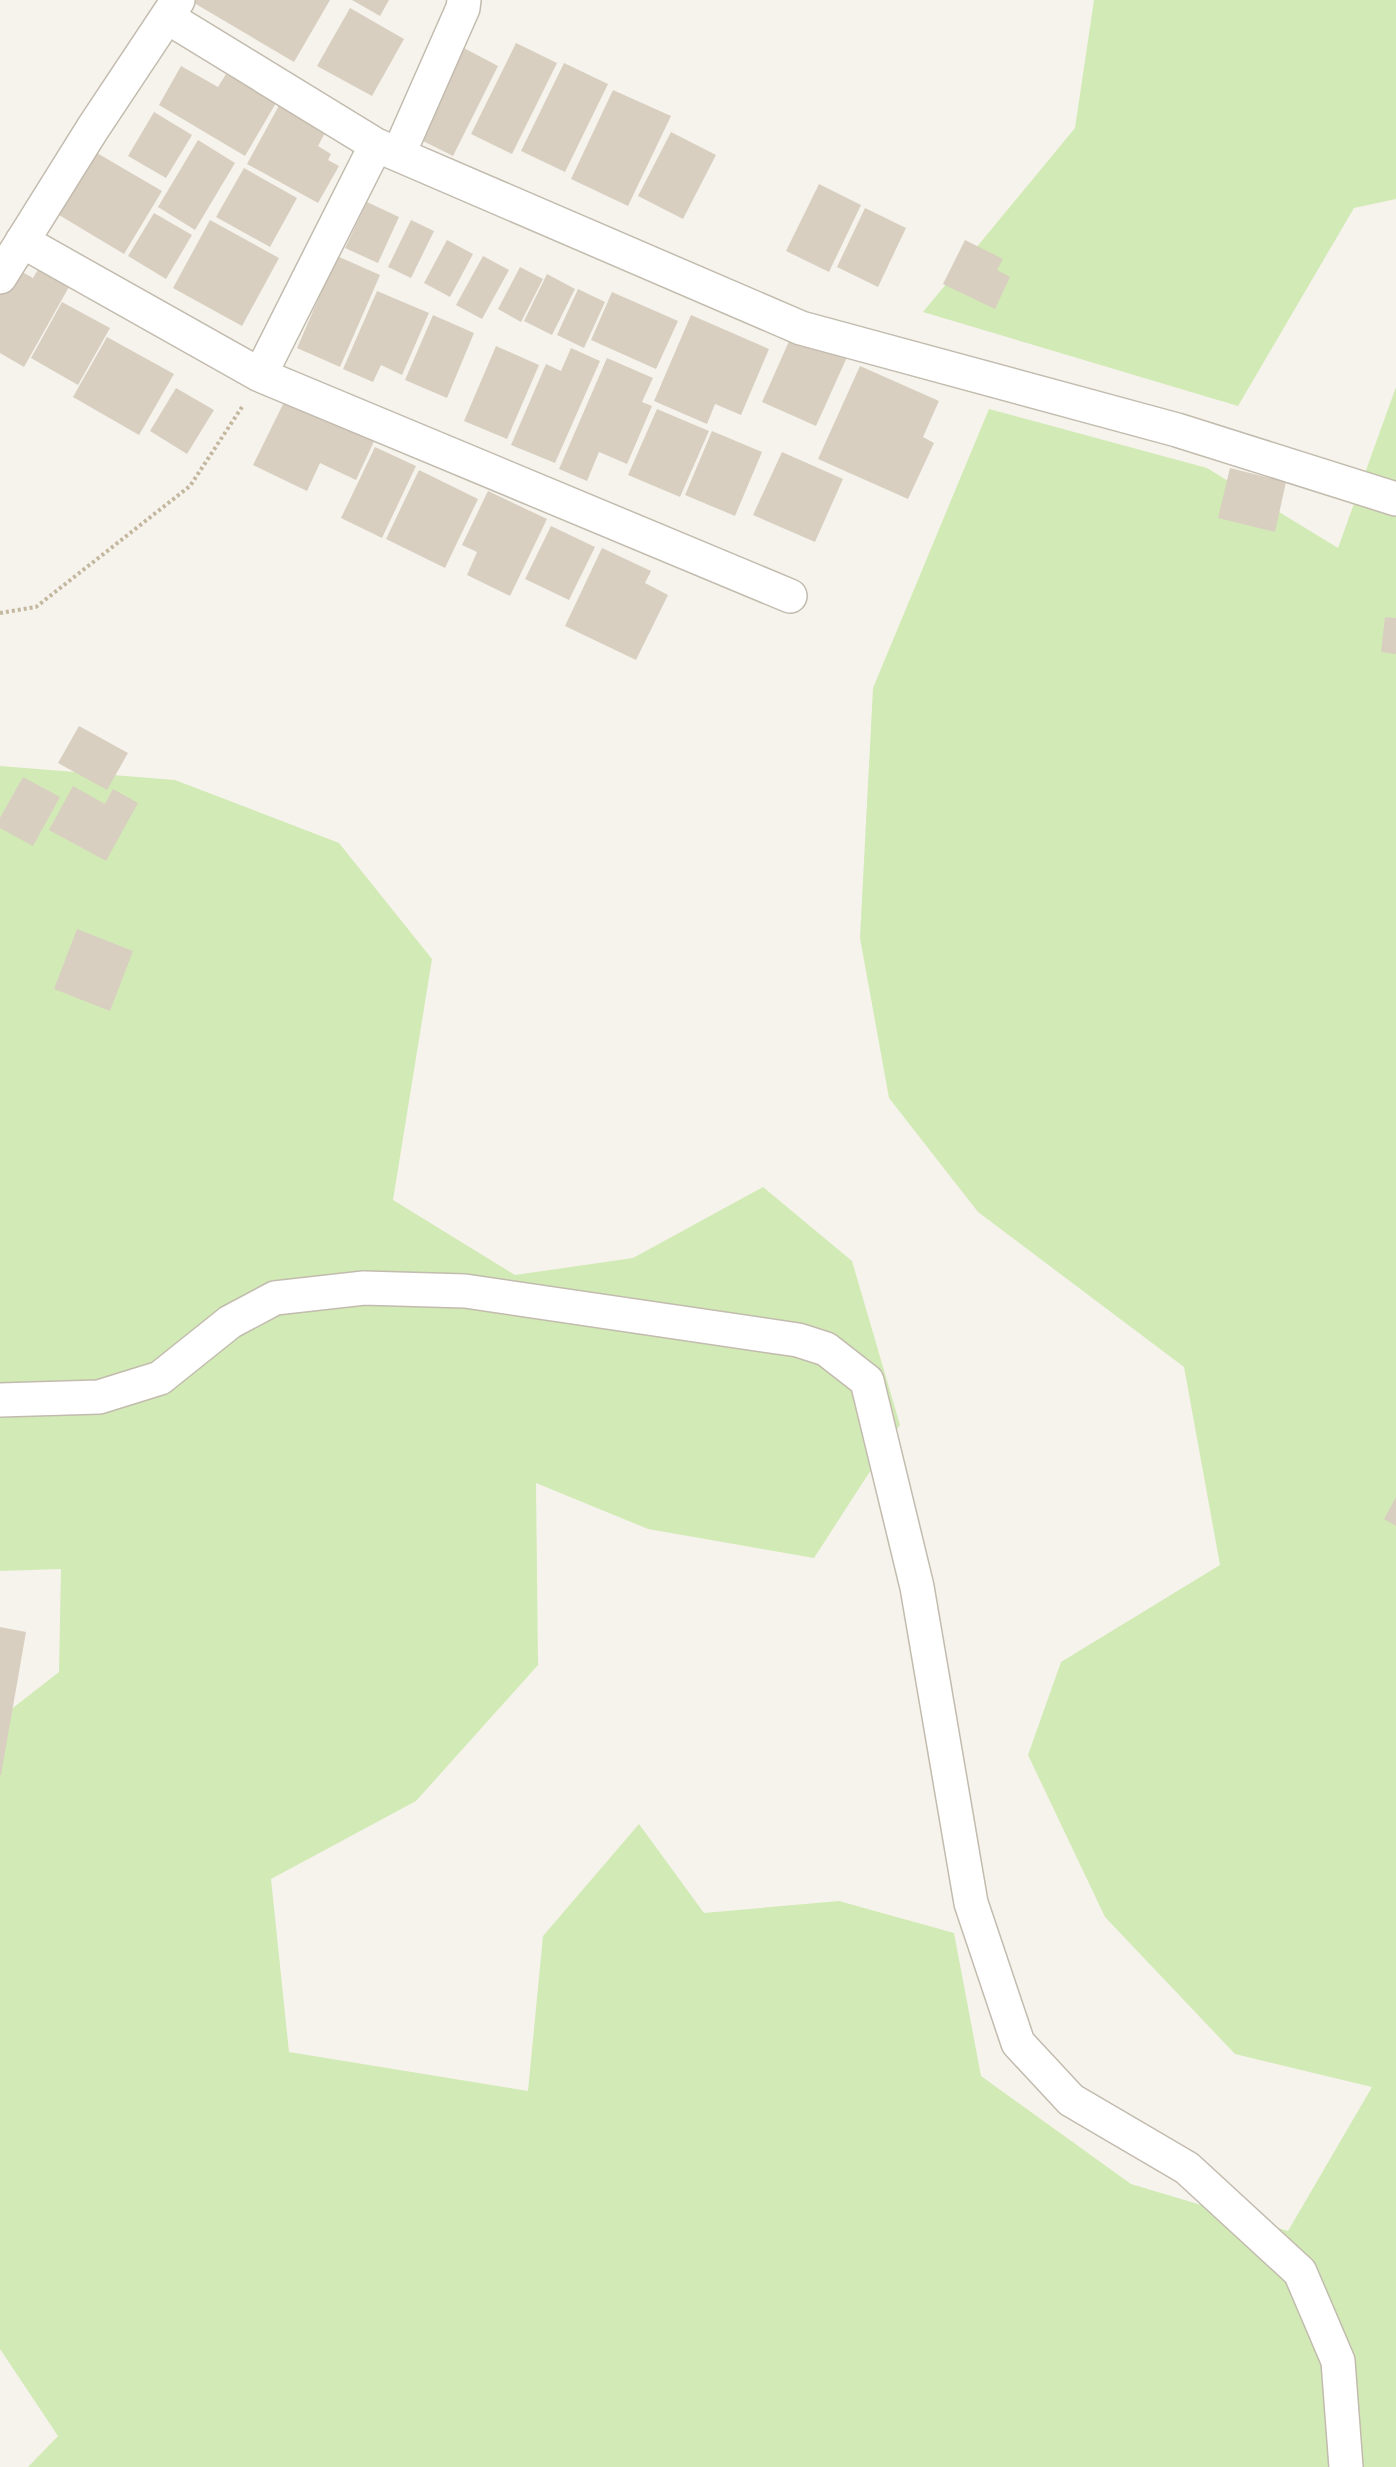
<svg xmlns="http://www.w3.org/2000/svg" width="1396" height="2467" font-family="'Sofia Sans Condensed',sans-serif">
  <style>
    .green { fill: #d2eab5 }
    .building { fill: #d8cfc1 }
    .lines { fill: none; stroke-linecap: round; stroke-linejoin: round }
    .minor-casing { stroke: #c2bbae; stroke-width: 36 }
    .path { stroke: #c4b79f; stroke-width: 4; stroke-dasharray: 3 3; stroke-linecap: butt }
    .minor { stroke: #fff; stroke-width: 33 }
  </style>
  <rect width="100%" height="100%" fill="#f6f3ec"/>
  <path class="green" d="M 1094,0 L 1396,0 L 1396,199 L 1354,208 L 1238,406 L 923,312 L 1075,128 Z
    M 1396,387 L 1396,2467 L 28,2467 L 58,2436 L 0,2349 L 0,1718 L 59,1672 L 61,1569 L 0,1571 L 0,766 L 175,780 L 339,843 L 432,959 L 393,1200 L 515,1275 L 633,1258 L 763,1187 L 852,1261 L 900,1425 L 814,1558 L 648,1529 L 536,1483 L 538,1665 L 416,1801 L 271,1879 L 289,2052 L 528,2091 L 543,1936 L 639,1824 L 704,1913 L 839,1901 L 954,1933 L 981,2076 L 1131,2184 L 1288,2231 L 1372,2087 L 1235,2054 L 1105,1917 L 1028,1755 L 1061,1662 L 1220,1565 L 1184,1367 L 978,1212 L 889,1098 L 860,938 L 873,688 L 989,409 L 1207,468 L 1338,548 Z"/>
  <path class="building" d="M 189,0 L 330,0 L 294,62 Z
    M 352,0 L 389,0 L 380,16 Z
    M 350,8 L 404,39 L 372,96 L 317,66 Z
    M 516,43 L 557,63 L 512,154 L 471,134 Z
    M 462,47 L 498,66 L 453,156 L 417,138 Z
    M 564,63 L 608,84 L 565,172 L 521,151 Z
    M 181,66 L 218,87 L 226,74 L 276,103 L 245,156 L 159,105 Z
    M 613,90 L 671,116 L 628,206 L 571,179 Z
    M 282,100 L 328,127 L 318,146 L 331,154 L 328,160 L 339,166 L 318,203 L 247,164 Z
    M 154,112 L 192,135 L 166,178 L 128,156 Z
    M 671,132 L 716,155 L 683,219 L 638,196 Z
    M 198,140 L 235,163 L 195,230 L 158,207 Z
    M 97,153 L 162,191 L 124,254 L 59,215 Z
    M 244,168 L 297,198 L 270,247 L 216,217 Z
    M 819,184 L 861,205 L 829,272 L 786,251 Z
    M 367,202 L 399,217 L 378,263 L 345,248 Z
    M 865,208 L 906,228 L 878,287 L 837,267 Z
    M 154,213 L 192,235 L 166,279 L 128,256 Z
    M 210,220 L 279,258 L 242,326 L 173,288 Z
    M 411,220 L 434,231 L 411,278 L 388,267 Z
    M 447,240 L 473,254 L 450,297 L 424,283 Z
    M 965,240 L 1003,259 L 997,270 L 1010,277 L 995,309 L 943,284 Z
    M 337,256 L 380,275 L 340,367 L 297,348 Z
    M 483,256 L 509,270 L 482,319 L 456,305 Z
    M 43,261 L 74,278 L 24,367 L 0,353 L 0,295 L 15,268 L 33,278 Z
    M 520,267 L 543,279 L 521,322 L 498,309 Z
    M 547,274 L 575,289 L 552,335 L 524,321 Z
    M 578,289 L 605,302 L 584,348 L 557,335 Z
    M 377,291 L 429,313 L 402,375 L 381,365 L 373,382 L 343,369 Z
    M 612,292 L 678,321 L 656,369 L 591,340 Z
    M 62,302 L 110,328 L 78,385 L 31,358 Z
    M 433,315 L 474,333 L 447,398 L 405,380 Z
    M 691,315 L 769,349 L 741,415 L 715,404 L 707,424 L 654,401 Z
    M 794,330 L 848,355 L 816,426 L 762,402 Z
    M 107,337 L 174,374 L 139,435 L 73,397 Z
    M 496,346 L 539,365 L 507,439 L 464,421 Z
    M 571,348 L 600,361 L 555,463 L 511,445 L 546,364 L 561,371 Z
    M 607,358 L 653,378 L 642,402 L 652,406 L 627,464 L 599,452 L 587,481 L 559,469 Z
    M 860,366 L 939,401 L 923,437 L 934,443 L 908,499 L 818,459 Z
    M 176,388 L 214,410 L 187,454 L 150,431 Z
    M 289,392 L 377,435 L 356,480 L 320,463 L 307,491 L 253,465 Z
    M 657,409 L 709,431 L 680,497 L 628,475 Z
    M 712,431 L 762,452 L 735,516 L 685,495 Z
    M 375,447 L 416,466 L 382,538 L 341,518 Z
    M 782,452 L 843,479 L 815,542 L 753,515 Z
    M 1230,468 L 1286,482 L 1275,532 L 1218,518 Z
    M 419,470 L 478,499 L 445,568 L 386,539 Z
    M 488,491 L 547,519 L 510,596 L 467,575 L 477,552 L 462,545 Z
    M 551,526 L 595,547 L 569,600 L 525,579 Z
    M 602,548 L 651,571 L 645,583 L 668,595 L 636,660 L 565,626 Z
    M 1385,617 L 1396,618 L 1396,654 L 1381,652 Z
    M 79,726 L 128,753 L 107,790 L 58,763 Z
    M 23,777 L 60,797 L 33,846 L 0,828 L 0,818 Z
    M 73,786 L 105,804 L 113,789 L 138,803 L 106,861 L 49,830 Z
    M 77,929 L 133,951 L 110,1011 L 54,989 Z
    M 1396,1497 L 1396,1526 L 1384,1519 Z
    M 0,1627 L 26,1632 L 1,1775 L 0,1775 Z"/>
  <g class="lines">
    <defs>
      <path id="minor" d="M 167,17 L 376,145 L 260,375
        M 376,145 L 801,328 L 1177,430 L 1396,499
        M 399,153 L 463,8 L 464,0
        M 22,241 L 260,375 L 790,596
        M 0,277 L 93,128 L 178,0
        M 0,1400 L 99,1397 L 160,1378 L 230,1322 L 275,1298 L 364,1288 L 465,1291 L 798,1340 L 826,1349 L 867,1381 L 917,1587 L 971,1903 L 1018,2043 L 1071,2100 L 1187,2168 L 1300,2272 L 1338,2361 L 1346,2467"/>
    </defs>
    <use href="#minor" class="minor-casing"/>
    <path class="path" d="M 0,613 L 36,607 L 190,486 L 242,407"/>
    <use href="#minor" class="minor"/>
  </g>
</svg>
